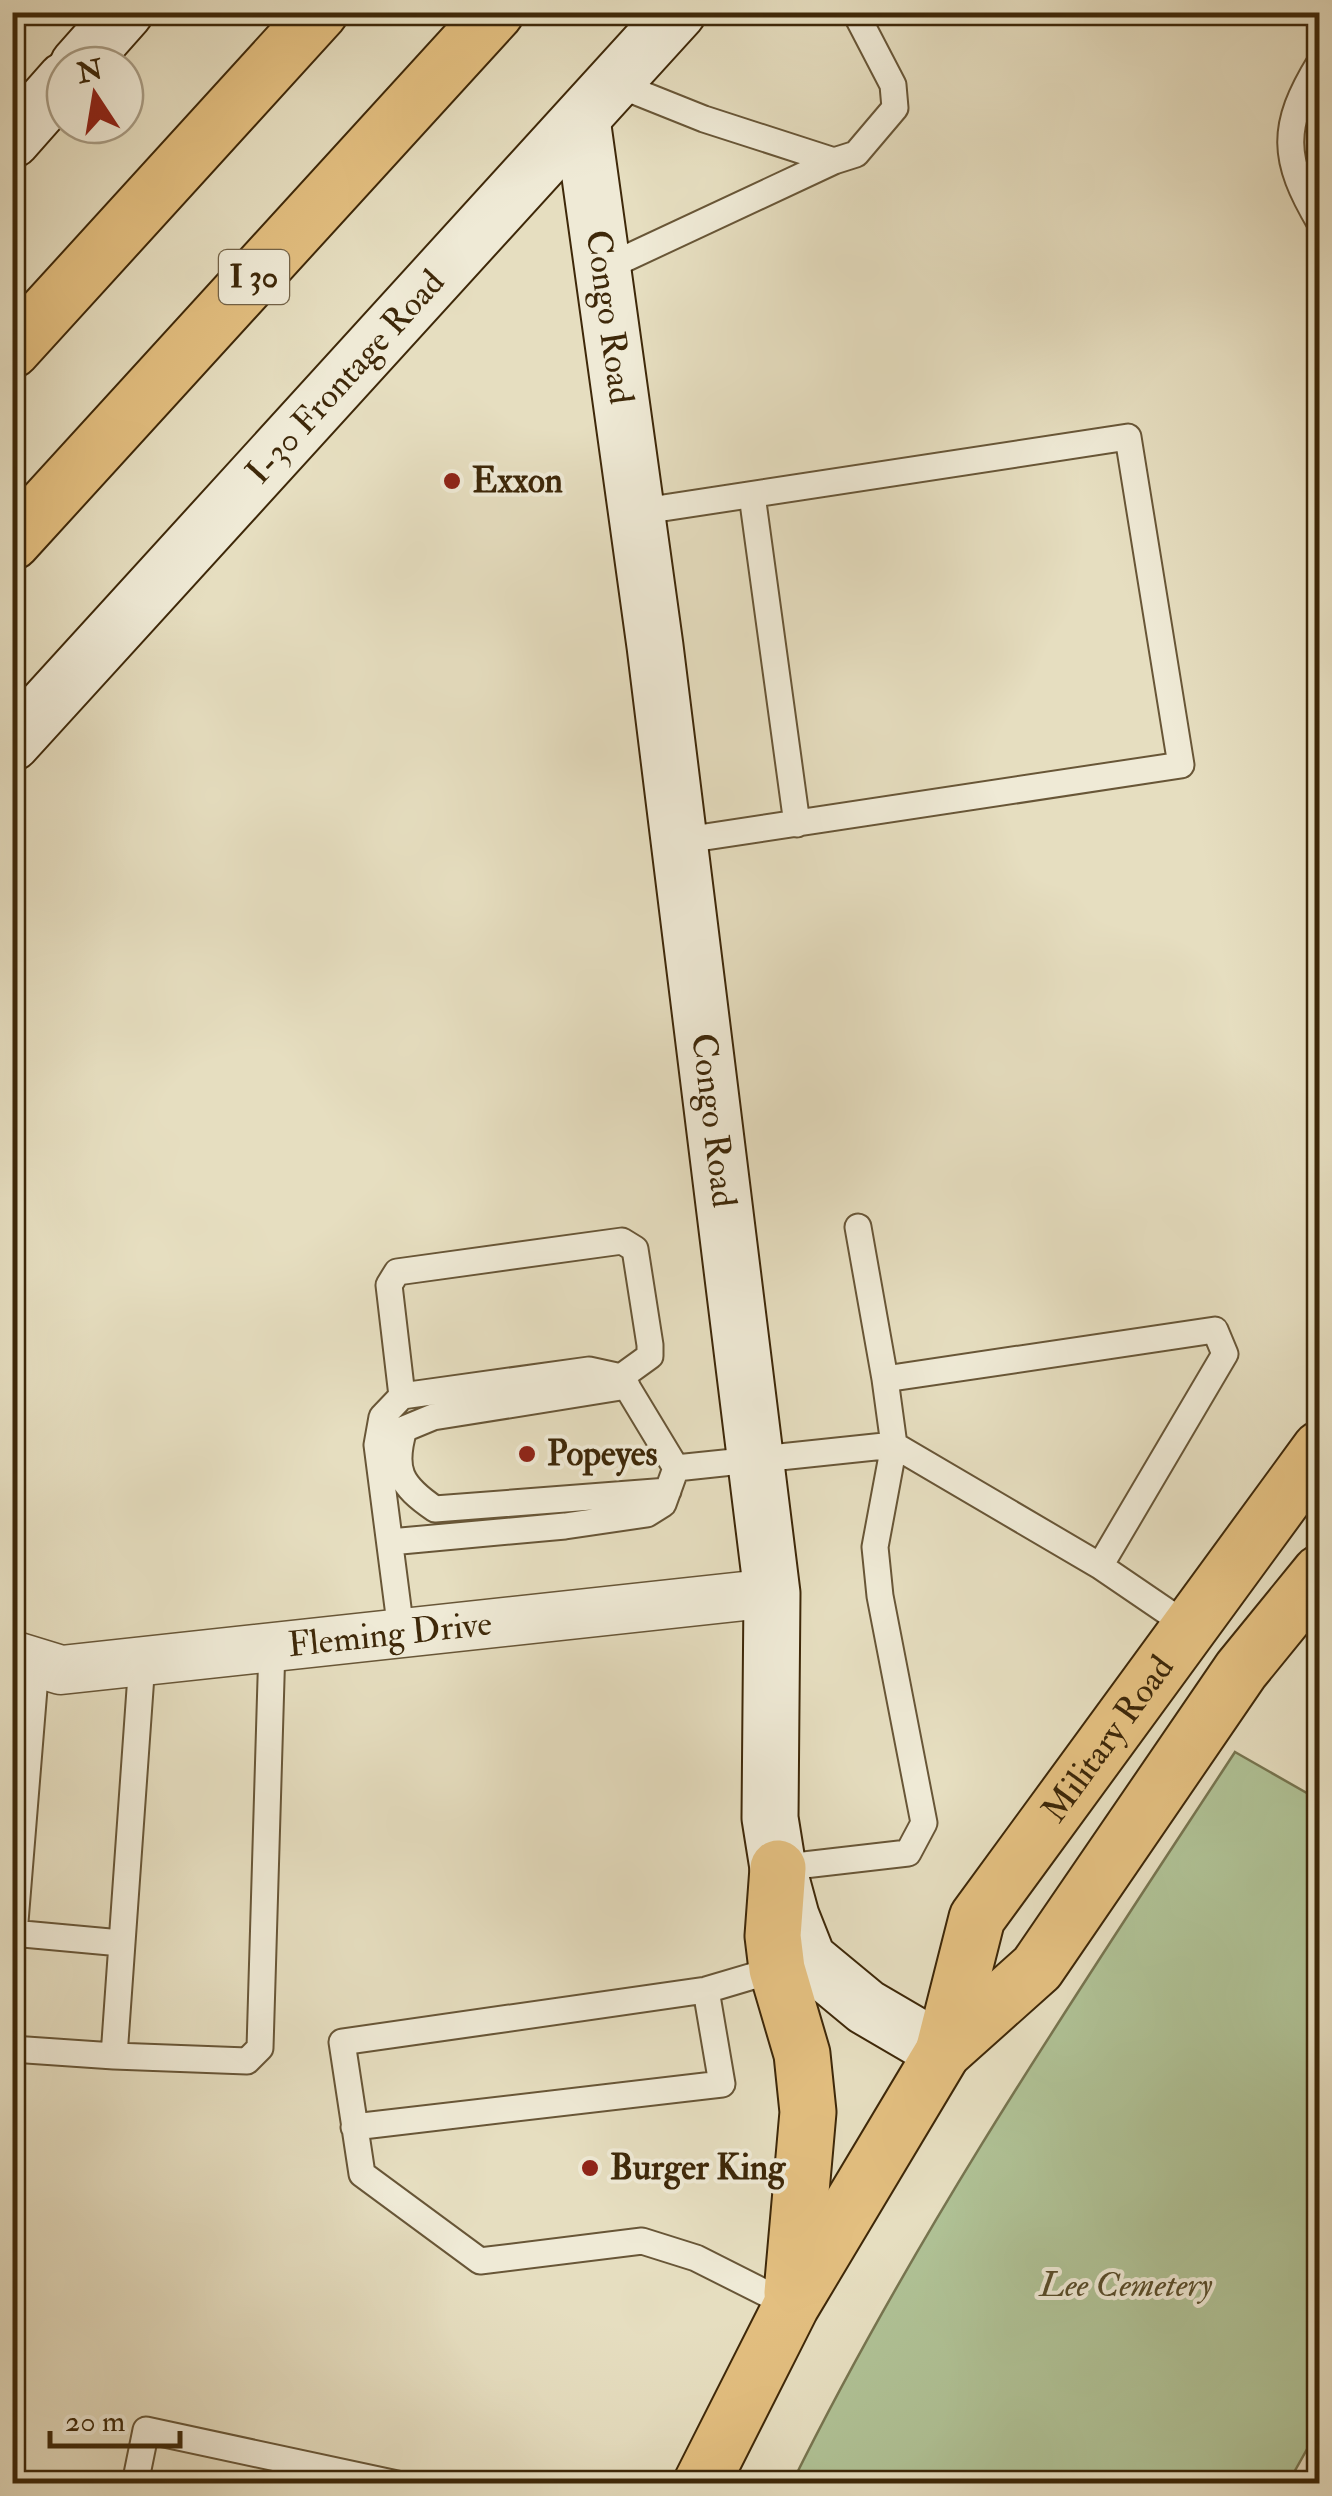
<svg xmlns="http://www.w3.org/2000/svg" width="1332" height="2496" font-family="'IM FELL Double Pica',serif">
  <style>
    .green { fill: #b0c296; stroke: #777550; stroke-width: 2.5 }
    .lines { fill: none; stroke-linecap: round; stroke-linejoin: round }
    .lane-casing { stroke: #685637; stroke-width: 29 }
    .street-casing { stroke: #685637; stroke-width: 51 }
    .secondary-casing { stroke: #3e2809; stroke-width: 59 }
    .primary-casing { stroke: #3e2809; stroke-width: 59 }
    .highway-casing { stroke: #3e2809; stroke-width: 59 }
    .lane { stroke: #efead6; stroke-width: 25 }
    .street { stroke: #efead6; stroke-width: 48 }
    .secondary { stroke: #efead6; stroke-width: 55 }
    .primary { stroke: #e3bf80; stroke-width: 55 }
    .highway { stroke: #e3bf80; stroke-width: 55 }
    .poi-dot { fill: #8f2418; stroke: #efead6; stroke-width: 4 }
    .labels { text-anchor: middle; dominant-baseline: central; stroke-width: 8; stroke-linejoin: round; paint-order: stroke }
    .shield { fill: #efead6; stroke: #736246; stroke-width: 2.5 }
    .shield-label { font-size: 32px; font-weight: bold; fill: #3e2809 }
    .street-label { font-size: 35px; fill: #3e2809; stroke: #efead6 }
    .poi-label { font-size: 35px; font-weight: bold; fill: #3e2809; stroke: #efead6; text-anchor: start }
    .park-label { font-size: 35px; font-style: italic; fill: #5a4e2c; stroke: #efead6 }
  </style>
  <rect width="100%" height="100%" fill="#e6dec0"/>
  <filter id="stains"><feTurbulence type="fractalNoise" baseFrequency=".002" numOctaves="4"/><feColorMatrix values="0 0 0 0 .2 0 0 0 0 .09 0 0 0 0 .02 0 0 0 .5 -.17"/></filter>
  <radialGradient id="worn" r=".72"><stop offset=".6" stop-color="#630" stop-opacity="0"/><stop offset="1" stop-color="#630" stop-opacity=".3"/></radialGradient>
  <path class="green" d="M 1235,1752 L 1319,1800 L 1320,2426 L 1288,2483 L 792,2483 C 918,2228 1079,1990 1235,1752 Z"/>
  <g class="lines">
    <defs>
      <path id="lane" d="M 1320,62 C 1280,127 1282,159 1320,223
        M 614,83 L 704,119 L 834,161 L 856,154 L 895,108 L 893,85 L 855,12
        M 603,269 L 834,161
        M 752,495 L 797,824
        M 637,512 L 1128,437 L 1181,765 L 679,841
        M 858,1227 L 885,1379
        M 627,1386 L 433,1417 L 404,1429 C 392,1470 400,1485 435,1509 L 668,1491
        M 402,1396 L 389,1285 L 397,1272 L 622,1241 L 635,1249 L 650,1345 L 650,1356 L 621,1377
        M 676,1468 L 894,1445 L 1100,1566 L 1191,1628
        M 390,1542 L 565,1526 L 647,1514 L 663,1504 L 676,1468 L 621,1377 L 589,1370 L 402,1396 L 382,1417 L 377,1445 L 401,1631
        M 778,1868 L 908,1853 L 924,1823 L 880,1596 L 875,1547 L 894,1445 L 885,1379 L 1215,1330 L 1225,1354 L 1100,1566
        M 12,1933 L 121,1943
        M 14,1934 L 36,1664
        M 780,1968 L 706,1990 L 342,2042 L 362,2174 L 480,2261 L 642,2241 L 696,2258 L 791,2306
        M 12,2049 L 114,2056 L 142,1661
        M 114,2056 L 247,2061 L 260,2048 L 272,1646
        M 354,2127 L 722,2084 L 706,1990
        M 135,2484 L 146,2430 L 397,2484"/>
      <g id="street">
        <path id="s1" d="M 12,1655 L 61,1670 L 772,1593"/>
      </g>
      <g id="secondary">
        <path d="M 78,65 L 125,12"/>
        <path id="s2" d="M 582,119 L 655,646 L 772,1593 L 770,1818 L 778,1868 L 791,1916 L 808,1959 L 866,2007 L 943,2052"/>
        <path d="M 12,140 L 65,80"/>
        <path id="s3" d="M 12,743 L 678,12"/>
      </g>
      <g id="primary">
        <path d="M 778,1868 L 773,1936 L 777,1969 L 802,2054 L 808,2112 L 792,2293"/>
        <path id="s4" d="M 943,2052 L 977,1918 L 1320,1449"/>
        <path d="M 701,2484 L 791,2306 L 943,2052 L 1037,1968 L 1241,1670 L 1320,1573"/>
      </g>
      <path id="highway" d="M 12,350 L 320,12
        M 12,542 L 496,12"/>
    </defs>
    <use href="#lane" class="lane-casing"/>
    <use href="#street" class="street-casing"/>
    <use href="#secondary" class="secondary-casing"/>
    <use href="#primary" class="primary-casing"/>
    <use href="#highway" class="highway-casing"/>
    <use href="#lane" class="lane"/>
    <use href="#street" class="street"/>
    <use href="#secondary" class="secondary"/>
    <use href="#primary" class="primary"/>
    <use href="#highway" class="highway"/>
  </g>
  <g class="poi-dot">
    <circle cx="452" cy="481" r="10"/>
    <circle cx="527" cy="1454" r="10"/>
    <circle cx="590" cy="2168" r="10"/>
  </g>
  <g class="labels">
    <rect class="shield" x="219" y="250" width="70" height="54" rx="8"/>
    <g class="shield-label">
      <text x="254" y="277">I 30</text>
    </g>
    <g class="street-label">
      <text stroke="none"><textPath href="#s2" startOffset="200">Congo Road</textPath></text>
      <text stroke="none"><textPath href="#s3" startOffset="495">I-30 Frontage Road</textPath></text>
      <text stroke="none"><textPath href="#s2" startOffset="1010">Congo Road</textPath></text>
      <text stroke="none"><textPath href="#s1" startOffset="382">Fleming Drive</textPath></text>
      <text stroke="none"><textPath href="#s4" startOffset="360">Military Road</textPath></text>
    </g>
    <g class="poi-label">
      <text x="472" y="481">Exxon</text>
      <text x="547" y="1454">Popeyes</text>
      <text x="610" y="2168">Burger King</text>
    </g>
    <g class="park-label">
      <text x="1126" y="2285">Lee Cemetery</text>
    </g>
  </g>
  <rect width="1332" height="2496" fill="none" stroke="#e6dec0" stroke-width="50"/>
  <rect x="15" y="15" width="1302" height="2466" fill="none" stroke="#3e2809" stroke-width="5"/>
  <rect x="25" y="25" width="1282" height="2446" fill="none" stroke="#3e2809" stroke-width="2.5"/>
  <g transform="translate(95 95) rotate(348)"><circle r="48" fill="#efead6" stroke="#a89c84" stroke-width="2.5"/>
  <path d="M0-8L18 38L0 25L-18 38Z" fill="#8f2418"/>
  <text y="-15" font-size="28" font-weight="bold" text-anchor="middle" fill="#3e2809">N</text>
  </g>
  <path d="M50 2431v15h130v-15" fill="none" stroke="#3e2809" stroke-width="5"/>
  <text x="65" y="2431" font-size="30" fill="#3e2809" stroke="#efead6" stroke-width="8" paint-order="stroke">20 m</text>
  <rect width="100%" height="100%" filter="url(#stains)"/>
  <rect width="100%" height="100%" fill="url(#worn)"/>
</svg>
